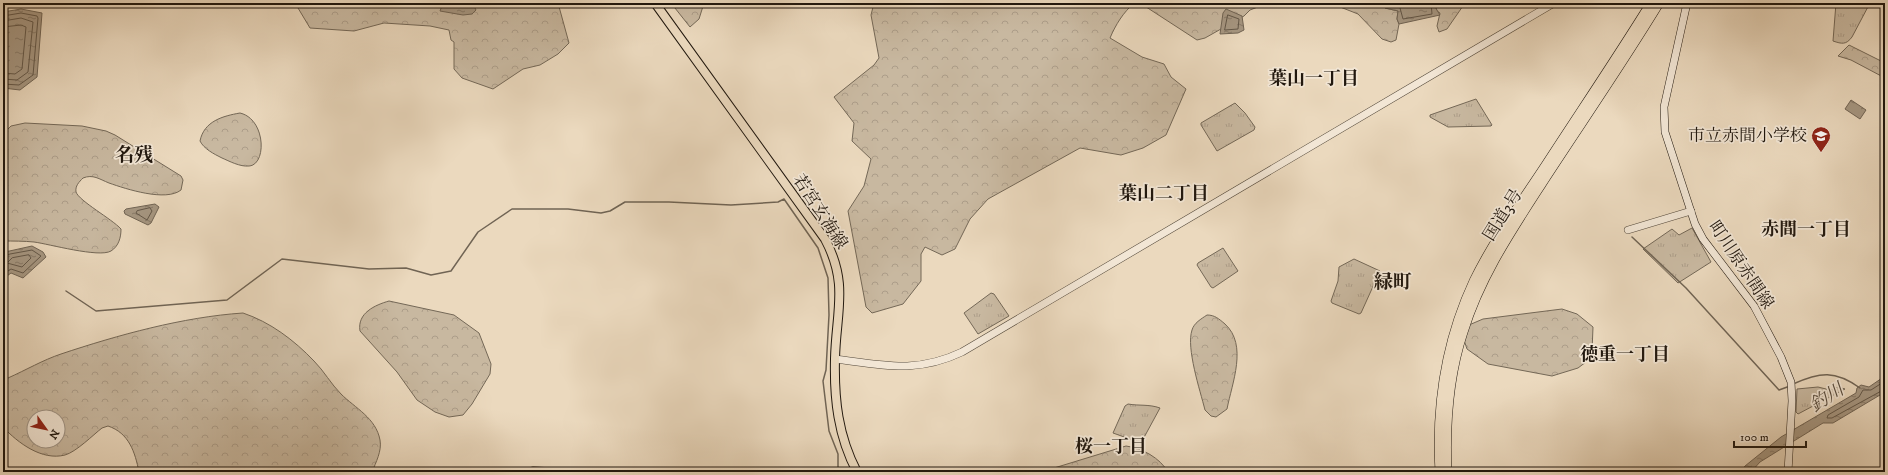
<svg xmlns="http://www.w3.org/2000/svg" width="1888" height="475" font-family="'IM FELL DW Pica','Noto Serif JP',serif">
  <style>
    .forest { fill: url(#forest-crowns); stroke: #746857; fill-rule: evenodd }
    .park { fill: url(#park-tufts); stroke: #746857 }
    .water { fill: url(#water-ripples); stroke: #706454 }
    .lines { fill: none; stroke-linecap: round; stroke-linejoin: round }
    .shore { stroke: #635748; stroke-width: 1 }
    .stream { stroke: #706454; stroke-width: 1.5 }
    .tertiary-casing { stroke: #53483a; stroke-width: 8 }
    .secondary-casing { stroke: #20170e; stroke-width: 8 }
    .primary-casing { stroke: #20170e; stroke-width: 10 }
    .trunk-casing { stroke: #20170e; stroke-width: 10 }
    .tertiary { stroke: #f2e6d5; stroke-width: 7 }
    .secondary { stroke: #f2e6d5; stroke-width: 7 }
    .primary { stroke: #ebd9be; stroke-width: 8 }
    .trunk { stroke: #ebd9be; stroke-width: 9 }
    .labels { text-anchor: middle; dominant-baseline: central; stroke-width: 3.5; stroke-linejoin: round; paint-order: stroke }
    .poi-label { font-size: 17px; fill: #20170e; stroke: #f2e6d5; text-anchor: end }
    .street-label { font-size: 17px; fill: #20170e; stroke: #f2e6d5 }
    .neighbourhood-label { font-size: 18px; font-weight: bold; fill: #20170e; stroke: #f2e6d5 }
    .water-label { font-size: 18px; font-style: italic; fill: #564a3c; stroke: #f2e6d5 }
    .quarter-label { font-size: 19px; font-weight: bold; fill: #20170e; stroke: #f2e6d5 }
  </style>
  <defs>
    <pattern id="forest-crowns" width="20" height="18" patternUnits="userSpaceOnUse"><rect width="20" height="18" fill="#c8b8a0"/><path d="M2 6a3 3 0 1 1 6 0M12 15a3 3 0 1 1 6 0" fill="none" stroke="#ac9d89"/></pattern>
    <pattern id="park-tufts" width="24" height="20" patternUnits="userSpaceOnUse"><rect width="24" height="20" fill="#c8b8a0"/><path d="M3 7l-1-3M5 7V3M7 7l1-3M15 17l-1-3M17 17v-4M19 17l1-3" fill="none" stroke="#ac9d89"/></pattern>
    <pattern id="water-ripples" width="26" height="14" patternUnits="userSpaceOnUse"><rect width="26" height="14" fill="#a69782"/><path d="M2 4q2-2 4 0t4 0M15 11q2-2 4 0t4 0" fill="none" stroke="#877a69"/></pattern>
  </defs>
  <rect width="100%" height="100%" fill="#ebd9be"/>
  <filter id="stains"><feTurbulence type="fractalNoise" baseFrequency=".005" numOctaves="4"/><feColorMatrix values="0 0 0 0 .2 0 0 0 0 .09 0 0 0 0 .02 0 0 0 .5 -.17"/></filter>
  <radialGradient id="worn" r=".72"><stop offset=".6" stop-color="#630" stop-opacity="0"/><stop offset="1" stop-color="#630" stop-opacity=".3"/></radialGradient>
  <path class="forest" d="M 295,3 L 443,3 L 442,5 L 471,6 L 467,3 L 558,3 L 569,43 L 558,54 L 540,65 L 523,69 L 493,89 L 462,78 L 454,69 L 454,42 L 451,40 L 449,30 L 430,26 L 384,23 L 354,31 L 310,28 Z
    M 671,3 L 704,3 L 699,19 L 690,27 Z
    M 874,3 L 1134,3 C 1123,13 1116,24 1110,38 L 1142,57 L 1164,64 L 1171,77 L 1186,89 L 1166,135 L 1143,148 L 1121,155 L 1080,148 L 988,199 L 970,219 L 955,249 L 942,255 L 925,247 L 921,254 L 921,281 L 903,304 L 872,313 L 866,307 L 848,211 L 864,186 L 871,159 L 852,141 L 854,123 L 834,97 L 874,65 L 879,58 L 871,15 Z
    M 1140,3 L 1268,3 L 1250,10 L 1244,16 L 1205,38 L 1197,40 Z
    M 1330,3 L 1385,3 L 1385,8 L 1398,11 L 1397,19 L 1399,24 L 1396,40 L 1391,42 L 1382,39 L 1358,14 Z
    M 1435,3 L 1465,3 L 1447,29 L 1439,32 L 1437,26 L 1440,13 L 1437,11 Z
    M 1849,45 L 1885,63 L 1885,78 L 1851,60 L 1838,56 Z
    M 240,113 C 266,119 267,165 249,166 C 240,167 229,161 222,158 C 214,154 204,149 200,141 C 204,121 223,116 240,113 Z
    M 25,123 L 82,126 L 106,131 L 115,135 L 181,176 L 183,180 L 181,190 C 166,202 126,189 109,183 C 99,179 93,174 83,178 C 79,182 75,186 76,192 C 79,201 112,219 121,229 C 121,237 119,246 111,251 C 99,258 49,244 34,242 C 24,241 13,241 3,241 L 5,132 L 11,126 Z
    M 389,301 L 454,315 L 479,333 L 491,364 L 490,374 L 472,404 L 463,415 L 449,417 L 435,412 L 417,400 L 397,372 L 360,331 C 357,313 375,305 389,301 Z
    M 1562,309 L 1577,314 L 1593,327 L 1592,352 L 1586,362 L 1578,368 L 1552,376 L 1488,364 L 1467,349 L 1463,337 L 1469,325 L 1483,319 Z
    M 243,313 C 270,322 294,340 314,361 C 324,371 331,384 341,394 C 355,408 376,418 380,440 C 382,451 376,462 372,472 L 139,472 C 135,452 129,433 108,426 L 102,428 C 93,435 76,452 65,455 C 42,461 18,443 3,427 L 3,386 L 8,378 C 26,370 43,360 61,354 C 118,335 183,317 243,313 ZM 34,417 L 58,417 L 58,441 L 34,441 Z
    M 1207,315 C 1215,315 1219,319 1225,324 C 1248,345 1232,383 1227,409 L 1216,417 L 1211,416 L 1205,410 C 1200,390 1186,348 1192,330 C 1194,323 1201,319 1207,315 Z
    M 1126,446 C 1142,448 1160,458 1168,472 L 1041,472 Z"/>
  <path class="park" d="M 1836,3 L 1870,3 L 1852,37 C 1846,45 1842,44 1833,41 Z
    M 1476,99 L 1492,125 L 1491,126 L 1448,127 L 1430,117 L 1430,115 Z
    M 1235,103 L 1245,113 L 1255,127 L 1254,130 L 1217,151 L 1201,125 L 1201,123 Z
    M 1692,228 L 1711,262 L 1678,283 L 1643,249 L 1672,229 L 1679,235 Z
    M 1223,248 L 1238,271 L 1213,288 L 1211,287 L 1197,265 L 1198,263 Z
    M 1354,259 L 1380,271 L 1361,313 L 1359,314 L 1332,303 L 1331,301 L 1338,281 L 1339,267 Z
    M 991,293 L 994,294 L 1009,316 L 978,334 L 964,313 Z
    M 1818,387 L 1830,390 L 1838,387 L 1845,389 L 1798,414 L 1796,412 L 1797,389 Z
    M 1128,404 C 1139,406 1149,404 1160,408 L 1141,443 L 1113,433 L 1125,406 Z"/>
  <path class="water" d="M 443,3 L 467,3 L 474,6 L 476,10 L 472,14 L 463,15 L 440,11 Z
    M 1385,3 L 1435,3 L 1435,7 L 1440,15 L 1399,24 L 1397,19 L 1398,11 L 1385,8 Z
    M 21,9 L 42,13 L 37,77 L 20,90 L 3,88 L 3,12 Z
    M 1226,9 L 1242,16 L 1244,30 L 1238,33 L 1220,34 L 1223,13 Z
    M 1851,100 L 1866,110 L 1860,119 L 1845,109 Z
    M 155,204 L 159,207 L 151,223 L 148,225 L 125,214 L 124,211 L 126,209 Z
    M 32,246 L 43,252 L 46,257 L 23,278 L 11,273 L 3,279 L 3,255 L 5,252 Z
    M 1885,376 L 1885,392 L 1833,423 L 1823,423 L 1760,462 L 1751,472 L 1741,472 L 1745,466 L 1781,437 L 1856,393 L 1857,388 L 1861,385 L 1869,387 Z"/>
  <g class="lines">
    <path class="shore" d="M 1389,3 L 1390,6 L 1397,5 L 1400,8 L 1403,19 L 1432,14 L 1431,3
      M 1228,15 L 1239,19 L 1238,29 L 1225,30 Z
      M 3,16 L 21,13 L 37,16 L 38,18 L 33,75 L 19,85 L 3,84
      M 3,21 L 21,18 L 33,22 L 28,72 L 17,80 L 3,79
      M 3,27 L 21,25 L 26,27 L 22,69 L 15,74 L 3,73
      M 150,208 L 152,211 L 147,220 L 136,213 L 137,211 Z
      M 29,255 L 31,258 L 22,267 L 7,263 L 12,258 Z
      M 3,257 L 10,254 L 32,250 L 41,256 L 23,273 L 11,269 L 3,274
      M 1885,381 L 1871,390 L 1863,390 L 1859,397 L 1828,415 L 1827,418 L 1832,418 L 1885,389"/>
    <path class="stream" d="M 1632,237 L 1686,288 L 1779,390 L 1790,386
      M 66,291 L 96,311 L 227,300 L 282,259 L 369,269 L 406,268 L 431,275 L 451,271 L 478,232 L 512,209 L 568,209 L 601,213 L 610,211 L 625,202 L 669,202 L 731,205 L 778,202 L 784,199 L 818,248 L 828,278 L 829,315 L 826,370 L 823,381 L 829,431 L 838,454 L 838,472
      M 1793,384 C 1820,372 1835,370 1860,388
      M 518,472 L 533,467 L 606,472"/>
    <defs>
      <path id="tertiary" d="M 1628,230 L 1691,211
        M 835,359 C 883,365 916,374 962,352 L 1554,3"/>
      <path id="secondary" d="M 1687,3 L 1664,107 L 1665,132 L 1695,224 L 1703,239 L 1754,306 L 1781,357 L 1791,382 L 1792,401 L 1788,472"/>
      <path id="primary" d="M 655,3 L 825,239 C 849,284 836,312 835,359 C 834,399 838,436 857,472"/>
      <path id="trunk" d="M 1440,472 C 1436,406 1446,341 1474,281 C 1494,240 1521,203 1546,165 C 1581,111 1617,58 1651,3
        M 1447,472 C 1445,425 1448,377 1463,332 C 1480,277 1511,231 1542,183 C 1581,123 1622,64 1659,3"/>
    </defs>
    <use href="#tertiary" class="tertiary-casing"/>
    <use href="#secondary" class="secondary-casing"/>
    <use href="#primary" class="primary-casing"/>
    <use href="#trunk" class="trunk-casing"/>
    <use href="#tertiary" class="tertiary"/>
    <use href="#secondary" class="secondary"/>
    <use href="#primary" class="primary"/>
    <use href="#trunk" class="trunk"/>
  </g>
  <defs>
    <symbol id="school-pin" viewBox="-11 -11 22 30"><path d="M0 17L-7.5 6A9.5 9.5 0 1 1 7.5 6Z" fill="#8f2418" stroke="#f2e6d5"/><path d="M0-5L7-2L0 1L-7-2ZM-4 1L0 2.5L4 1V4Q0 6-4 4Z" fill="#fff"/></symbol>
  </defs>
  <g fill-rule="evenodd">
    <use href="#school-pin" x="1810" y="125" width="22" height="30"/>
  </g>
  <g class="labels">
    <g class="poi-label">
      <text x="1807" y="136">市立赤間小学校</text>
    </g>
    <g class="street-label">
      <text transform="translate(820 212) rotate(57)">若宮玄海線</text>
      <text transform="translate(1503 215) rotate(-58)">国道3号</text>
      <text transform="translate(1741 265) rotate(56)">町川原赤間線</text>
    </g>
    <g class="neighbourhood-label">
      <text x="1314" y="79">葉山一丁目</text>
      <text x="1164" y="194">葉山二丁目</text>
      <text x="1806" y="230">赤間一丁目</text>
      <text x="1625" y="355">徳重一丁目</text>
      <text x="1111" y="447">桜一丁目</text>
    </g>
    <g class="water-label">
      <text transform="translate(1827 398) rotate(-33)">釣川</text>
    </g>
    <g class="quarter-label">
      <text x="134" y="155">名残</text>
      <text x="1393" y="282">緑町</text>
    </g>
  </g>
  <rect width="1888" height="475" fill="none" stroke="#ebd9be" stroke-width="16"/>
  <rect x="4" y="4" width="1880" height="467" fill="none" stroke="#20170e" stroke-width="2"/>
  <rect x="8" y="8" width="1872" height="459" fill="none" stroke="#20170e"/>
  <g transform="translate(46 429) rotate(123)"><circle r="19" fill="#f2e6d5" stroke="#9e9385"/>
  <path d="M0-3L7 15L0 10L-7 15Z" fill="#8f2418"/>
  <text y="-6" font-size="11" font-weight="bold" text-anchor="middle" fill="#20170e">N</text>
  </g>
  <path d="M1734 441v6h72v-6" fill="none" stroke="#20170e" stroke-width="2"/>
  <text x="1740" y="441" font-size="12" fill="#20170e" stroke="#f2e6d5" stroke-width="3" paint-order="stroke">100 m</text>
  <rect width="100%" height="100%" filter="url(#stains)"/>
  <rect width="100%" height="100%" fill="url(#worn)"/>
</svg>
